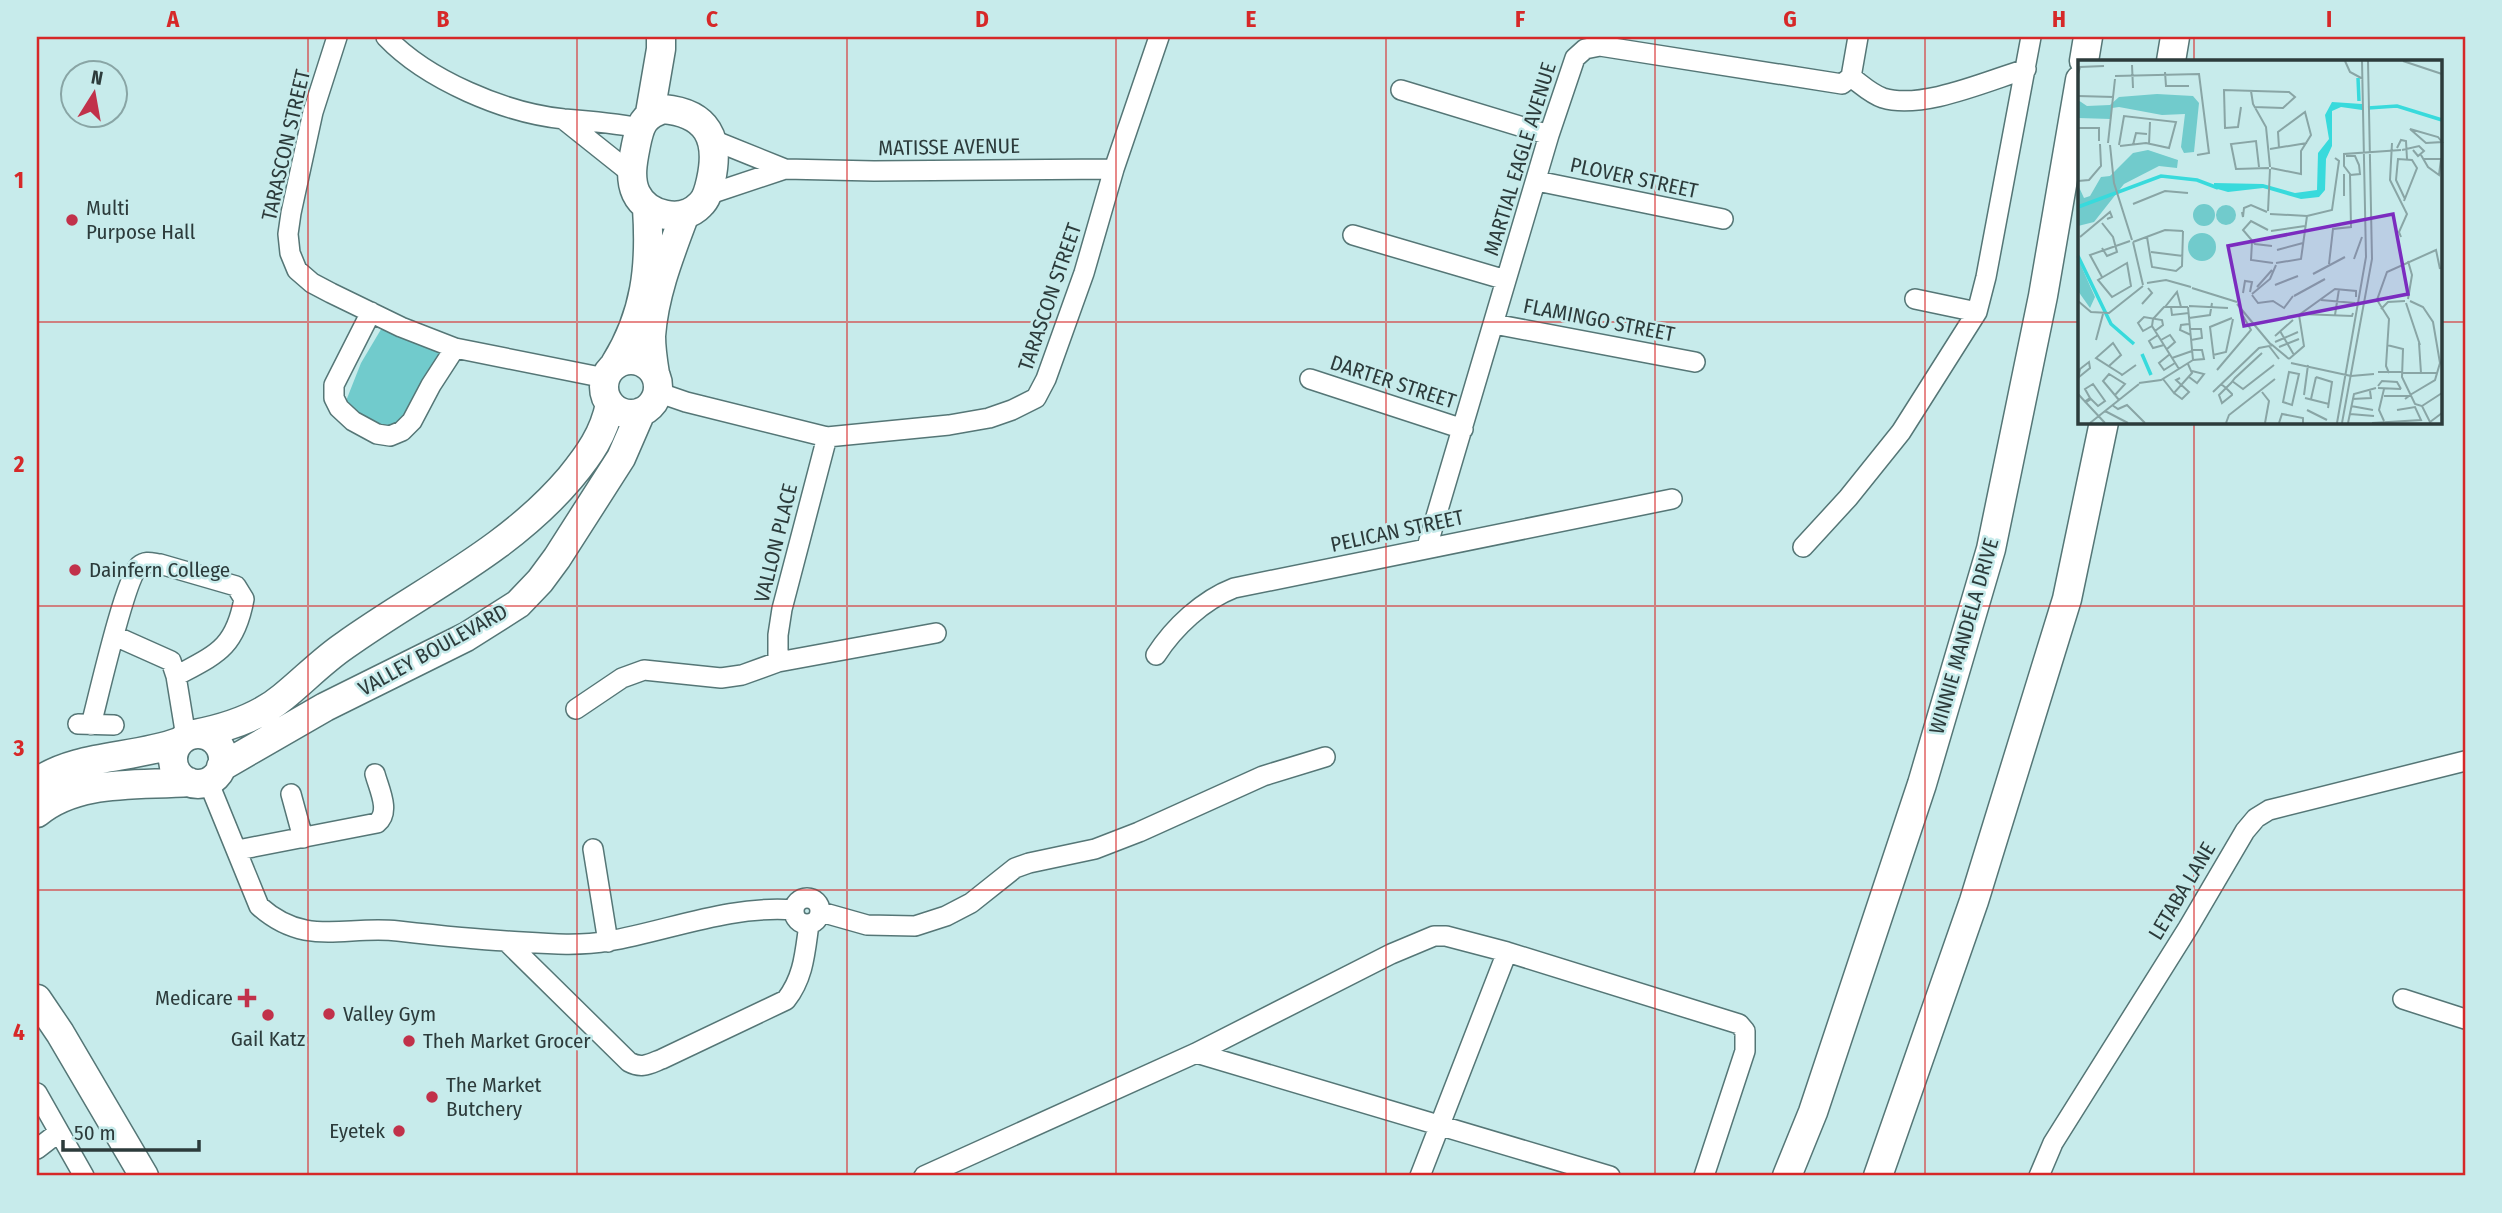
<svg xmlns="http://www.w3.org/2000/svg" width="2502" height="1213" font-family="'Fira Sans Condensed',sans-serif">
  <style>
    .green { fill: #71cbcc }
    .lines { fill: none; stroke-linecap: round; stroke-linejoin: round }
    .street-casing { stroke: #557676; stroke-width: 22 }
    .secondary-casing { stroke: #557676; stroke-width: 31 }
    .street { stroke: #fff; stroke-width: 19 }
    .secondary { stroke: #fff; stroke-width: 28 }
    .grid { fill: none; stroke: #d62828; stroke-width: 2; stroke-opacity: 0.55 }
    .poi-dot { fill: #c1314a; stroke: #c7ebeb; stroke-width: 2.5 }
    .labels { text-anchor: middle; dominant-baseline: central; stroke-width: 5; stroke-linejoin: round; paint-order: stroke }
    .street-label { font-size: 21px; fill: #2c3b3b; stroke: #c7ebeb }
    .poi-label { font-size: 21px; fill: #2c3b3b; stroke: #c7ebeb; text-anchor: start }
    .inset-river { fill: none; stroke: #38dadc; stroke-width: 3.5 }
    .inset-road { fill: none; stroke: #89a5a5; stroke-width: 2 }
    .view { fill: #7b2cbf; fill-opacity: 0.15; stroke: #7b2cbf; stroke-width: 3.5 }
    .inset-edge { fill: none; stroke: #2c3b3b; stroke-width: 3.5 }
    .neatline { fill: none; stroke: #d62828; stroke-width: 2.5 }
    .grid-label { font-size: 23px; text-anchor: middle; font-weight: bold; fill: #d62828 }
  </style>
  <rect width="100%" height="100%" fill="#c7ebeb"/>
  <path class="green" d="M 383,326 L 445,356 L 390,436 L 344,406 L 361,363 Z"/>
  <g class="lines">
    <defs>
      <path id="street" d="M 337,37 L 313,112 L 291,213 L 288,234 L 290,253 L 297,270 L 312,283 L 331,293 L 401,327 L 455,348 L 605,378
        M 386,37 C 427,80 505,113 564,119 C 590,121 614,123 639,128
        M 1851,77 C 1862,85 1871,94 1883,98 C 1922,110 1987,81 2026,69
        M 1401,90 L 1549,135
        M 563,119 L 632,174
        M 713,140 L 785,169
        M 1537,181 L 1723,219
        M 707,195 L 785,169 L 874,171 L 1114,169
        M 1353,235 L 1506,280
        M 1915,299 L 1977,312
        M 371,312 L 334,385 L 334,398 L 339,408 L 353,421 L 377,434 L 390,436 L 402,431 L 412,421 L 431,385 L 455,348
        M 1494,324 L 1695,362
        M 1310,379 L 1463,429
        M 657,392 L 686,402 L 827,437 L 949,425 L 989,418 L 1012,410 L 1036,398 L 1046,379 L 1084,273 L 1114,169 L 1159,37
        M 1427,547 L 1549,135 L 1575,58 L 1585,49 L 1600,46 L 1842,84 L 1851,77 L 1858,37
        M 1803,547 L 1848,498 L 1901,432 L 1977,312 L 1986,277 L 2031,37
        M 115,636 L 171,661 L 176,676 L 186,737
        M 1156,655 C 1174,627 1203,600 1234,588 L 1672,499
        M 778,662 L 778,635 L 782,609 L 827,437
        M 576,709 L 622,678 L 644,670 L 721,678 L 742,675 L 778,662 L 936,633
        M 78,724 L 114,725
        M 91,725 C 98,698 125,579 139,566 C 146,560 152,563 160,564 L 236,586 L 244,599 C 235,648 217,654 176,676
        M 208,781 L 259,906 C 306,948 345,925 398,931 C 434,935 470,939 506,941 L 629,1062 C 642,1069 649,1064 662,1059 L 786,1000 C 804,977 805,952 809,924
        M 291,794 L 303,838
        M 593,849 L 608,942
        M 238,850 L 377,823 C 391,812 379,789 375,774
        M794 911a13 13 0 1 1 26 0a13 13 0 1 1-26 0Z
        M 821,912 L 867,925 L 915,926 L 946,916 L 971,903 L 1015,868 L 1029,863 L 1095,849 L 1139,832 L 1263,776 L 1325,757
        M 506,941 C 540,943 576,947 609,941 C 671,930 730,905 794,910
        M 2403,999 L 2465,1019
        M 1196,1053 L 1610,1176
        M 37,1093 L 84,1176
        M 37,1149 L 59,1132
        M 924,1176 L 1196,1053 L 1391,954 L 1434,936 L 1446,936 L 1507,952 L 1739,1024 L 1745,1031 L 1745,1051 L 1704,1176
        M 1420,1176 L 1507,952
        M 2039,1176 L 2053,1143 L 2188,928 L 2245,831 L 2256,818 L 2269,810 L 2465,761"/>
      <path id="secondary" d="M 2084,61 L 2088,37
        M 2171,61 L 2175,37
        M 663,109 C 708,113 720,139 711,180 C 709,189 707,199 700,205 C 682,224 647,216 636,193 C 629,178 633,160 636,145 C 640,125 643,116 663,109 Z
        M 650,113 L 661,49 L 661,37
        M604 387a27 27 0 1 1 54 0a27 27 0 1 1-54 0Z
        M 615,364 C 646,314 651,266 647,208
        M 655,374 C 653,362 651,349 651,336 C 654,294 670,254 685,214
        M 195,734 C 226,728 258,718 283,697 C 303,681 322,661 344,646 C 422,590 506,553 570,478 C 589,455 604,434 610,404
        M173 759a25 25 0 1 1 50 0a25 25 0 1 1-50 0Z
        M 221,767 L 325,707 L 466,637 L 518,604 L 540,581 L 557,558 L 621,458 L 641,412
        M 37,782 C 78,754 133,759 179,742
        M 37,813 C 78,779 138,786 189,782
        M 37,999 L 60,1033 L 144,1176
        M 1787,1176 L 1813,1112 L 1922,784 L 1991,549 L 2043,296 L 2080,80
        M 1878,1176 L 1974,901 L 2067,599 L 2104,422"/>
    </defs>
    <use href="#street" class="street-casing"/>
    <use href="#secondary" class="secondary-casing"/>
    <use href="#street" class="street"/>
    <use href="#secondary" class="secondary"/>
  </g>
  <path class="grid" d="M 308,37 L 308,1176M 577,37 L 577,1176M 847,37 L 847,1176M 1116,37 L 1116,1176M 1386,37 L 1386,1176M 1655,37 L 1655,1176M 1925,37 L 1925,1176M 2194,37 L 2194,61M 37,322 L 2080,322M 2441,322 L 2465,322M 2194,422 L 2194,1176M 37,606 L 2465,606M 37,890 L 2465,890"/>
  <g class="poi-dot">
    <circle cx="72" cy="220" r="7"/>
    <circle cx="75" cy="570" r="7"/>
    <path d="M243.5 987.5h7v7h7v7h-7v7h-7v-7h-7v-7h7z"/>
    <circle cx="329" cy="1014" r="7"/>
    <circle cx="268" cy="1015" r="7"/>
    <circle cx="409" cy="1041" r="7"/>
    <circle cx="432" cy="1097" r="7"/>
    <circle cx="399" cy="1131" r="7"/>
  </g>
  <g class="labels">
    <g class="street-label">
      <text transform="translate(286 145) rotate(-77)">TARASCON STREET</text>
      <text transform="translate(949 147) rotate(-1)">MATISSE AVENUE</text>
      <text transform="translate(1520 159) rotate(-73)">MARTIAL EAGLE AVENUE</text>
      <text transform="translate(1634 178) rotate(12)">PLOVER STREET</text>
      <text transform="translate(1050 297) rotate(-71)">TARASCON STREET</text>
      <text transform="translate(1599 320) rotate(11)">FLAMINGO STREET</text>
      <text transform="translate(1393 382) rotate(18)">DARTER STREET</text>
      <text transform="translate(1397 531) rotate(-12)">PELICAN STREET</text>
      <text transform="translate(776 543) rotate(-76)">VALLON PLACE</text>
      <text transform="translate(1964 636) rotate(-74)">WINNIE MANDELA DRIVE</text>
      <text transform="translate(433 650) rotate(-29)">VALLEY BOULEVARD</text>
      <text transform="translate(2182 891) rotate(-59)">LETABA LANE</text>
    </g>
    <g class="poi-label">
      <text x="86" y="208">Multi<tspan x="86" dy="24">Purpose Hall</tspan></text>
      <text x="89" y="570">Dainfern College</text>
      <text x="233" y="998" text-anchor="end">Medicare</text>
      <text x="343" y="1014">Valley Gym</text>
      <text x="268" y="1039" text-anchor="middle">Gail Katz</text>
      <text x="423" y="1041">Theh Market Grocer</text>
      <text x="446" y="1085">The Market<tspan x="446" dy="24">Butchery</tspan></text>
      <text x="385" y="1131" text-anchor="end">Eyetek</text>
    </g>
  </g>
  <g transform="translate(2078 60)">
    <rect width="364" height="364" fill="#c7ebeb"/>
    <path d="M 79,34 L 115,36 L 121,43 L 116,92 L 106,93 L 103,87 L 107,54 L 84,55 L 41,47 L 34,48 L 33,59 L 0,58 L 0,40 L 9,46 L 32,45 L 41,37 ZM 70,90 L 100,100 L 99,108 L 81,106 L 46,124 L 16,162 L 0,166 L 0,125 L 6,138 L 12,136 L 23,117 L 32,116 L 55,93 ZM115 155a11 11 0 1 1 22 0a11 11 0 1 1-22 0ZM138 155a10 10 0 1 1 20 0a10 10 0 1 1-20 0ZM110 187a14 14 0 1 1 28 0a14 14 0 1 1-28 0ZM 0,199 L 17,237 L 12,248 L 0,231 Z" fill="#71cbcc"/>
    <path d="M 254,42 L 284,44 L 284,50 L 263,47 L 254,51 L 254,86 L 248,99 L 247,130 L 241,137 L 223,139 L 185,128 L 150,132 L 136,128 L 136,123 L 185,124 L 217,133 L 239,130 L 240,93 L 251,79 L 247,55 Z" fill="#38dadc"/>
    <path class="inset-river" d="M 280,18 L 281,41M 290,48 L 319,46 L 364,60M 0,147 L 83,116 L 119,120 L 140,128M 0,196 L 33,264 L 56,284M 64,294 L 73,315"/>
    <path class="inset-road" d="M 267,1 L 272,12 L 285,19M 325,1 L 364,14M 54,5 L 55,28M 87,12 L 88,26 L 111,26M 0,14 L 2,7 L 26,6M 37,16 L 121,14 L 131,93 L 119,95M 173,31 L 175,44 L 188,67 L 192,107M 0,36 L 36,37M 163,47 L 160,67 L 147,68 L 146,30 L 211,32 L 217,37 L 205,48 L 176,47M 0,68 L 21,68 L 21,81M 332,69 L 360,77 L 364,82 L 348,83 ZM 30,83 L 37,19M 314,83 L 312,120 L 329,154 L 321,172 L 323,177M 71,84 L 72,62M 32,85 L 36,123 L 54,180M 41,85 L 46,56 L 98,62 L 91,88 L 68,83 L 42,86M 55,85 L 58,73 L 69,74M 319,88 L 323,80 L 328,81 L 329,99M 192,89 L 229,83M 324,90 L 341,86 L 346,91 L 340,96 L 335,90M 343,95 L 350,107 L 361,115 L 363,99 L 346,99M 268,96 L 277,96 L 281,105 L 282,114 L 272,115M 181,107 L 178,81 L 153,84 L 158,109 L 191,108M 193,108 L 223,114 L 223,91 L 233,75 L 227,52 L 200,72 L 201,88M 0,121 L 11,120 L 23,106 L 22,84M 266,136 L 266,114M 326,141 L 339,108 L 334,100 L 320,99 L 318,120 L 327,139M 55,144 L 87,131 L 110,133M 190,151 L 192,109M 164,152 L 165,157 L 166,148 L 173,145 L 189,152M 192,154 L 229,156 L 254,150 L 261,101 L 257,98M 24,163 L 35,177 L 39,192 L 29,196 L 24,188M 190,170 L 173,161 L 165,170 L 177,184 L 194,186M 193,171 L 227,166M 2,177 L 32,152 L 34,157 L 29,159M 69,177 L 74,207 L 98,211 L 104,206 L 105,171M 55,182 L 87,170 L 105,171M 55,182 L 65,225M 174,182 L 173,200 L 195,203M 199,190 L 225,183M 73,192 L 105,196M 276,199 L 284,177M 330,201 L 334,215 L 330,239M 49,203 L 53,226 L 34,237 L 20,220 ZM 198,203 L 223,199 L 229,156M 251,204 L 255,169 L 273,167 L 272,114 L 266,106 L 266,94 L 323,90M 235,214 L 267,197M 24,217 L 12,195 L 52,181M 69,223 L 88,220 L 113,227M 197,225 L 220,216M 179,227 L 194,210M 114,228 L 159,242M 165,233 L 167,221 L 174,222 L 172,232M 174,234 L 192,219 L 198,205M 174,235 L 180,243 L 195,241 L 206,248 L 215,236M 216,236 L 247,219M 243,240 L 277,243M 0,241 L 13,252 L 31,253 L 65,226M 332,241 L 345,247 L 355,262 L 362,303 L 357,320 L 332,335M 328,243 L 342,285M 64,244 L 74,233 L 70,228M 159,244 L 194,286M 111,246 L 150,248M 87,247 L 99,232 L 103,247M 93,247 L 94,255 L 111,253M 110,247 L 115,300M 303,249 L 310,242 L 327,241M 223,254 L 274,256 L 275,253M 257,255 L 261,229M 111,258 L 132,255 L 134,243M 111,264 L 103,265 L 102,270 L 113,275M 74,266 L 65,271 L 60,263 L 66,257 L 84,260 L 85,265 L 77,271M 112,269 L 123,269 L 124,278 L 113,280M 202,271 L 216,295M 80,275 L 71,281 L 75,288 L 86,285M 197,276 L 215,260M 18,280 L 25,254M 83,280 L 92,275 L 97,282 L 89,289M 197,282 L 220,272M 341,283 L 343,313M 193,284 L 211,299M 309,285 L 325,289 L 324,317 L 337,344 L 344,346 L 352,362 L 364,353M 201,287 L 221,279M 114,290 L 124,290 L 126,299 L 115,300M 92,294 L 81,303 L 86,310 L 97,303M 135,295 L 148,292 L 155,259M 94,298 L 114,291M 136,299 L 132,267 L 154,258M 211,299 L 226,286 L 221,255 L 257,229 L 278,231 L 278,237M 213,303 L 273,316 L 296,314M 31,306 L 43,295 L 35,283 L 18,298 L 43,314 L 44,315 L 58,305M 101,309 L 74,266 L 75,259 L 86,247 L 110,247M 139,310 L 173,270 L 165,256M 211,312 L 221,314 L 214,345 L 205,342 ZM 300,312 L 324,312M 311,313 L 308,306 L 311,259 L 299,240 L 309,212 L 358,190 L 362,209M 324,313 L 359,313M 111,317 L 119,323 L 126,314 L 114,311M 238,317 L 254,322 L 250,348M 85,319 L 96,333 L 114,313 L 110,304M 0,320 L 2,309 L 11,302 L 12,308 L 1,317M 154,321 L 165,329 L 196,305M 61,323 L 83,320 L 115,300M 143,324 L 148,328 L 154,334 L 154,335 L 144,343 L 141,335 L 153,323 L 157,318 L 184,293M 300,326 L 304,321 L 319,322 L 323,329M 300,328 L 323,329M 306,329 L 301,350 L 306,361M 135,332 L 181,288 L 191,286 L 201,299M 184,332 L 191,341 L 187,363M 96,333 L 104,339 L 111,332 L 98,320 L 102,318M 0,334 L 27,363M 37,335 L 47,324 L 31,314 L 25,321 L 41,340M 226,335 L 230,305M 306,336 L 331,336 L 327,339M 227,338 L 251,344M 233,339 L 238,317M 274,339 L 293,338 L 292,331M 6,342 L 12,338 L 7,329 L 15,324 L 27,341 L 20,346 L 13,339 L 7,343M 34,345 L 40,349 L 49,345 L 67,363M 273,346 L 295,350M 344,346 L 364,333M 229,350 L 249,360M 27,351 L 50,363M 272,354 L 296,356M 12,363 L 61,324M 148,363 L 151,355 L 197,319M 201,363 L 204,354 L 225,358 L 225,363M 259,363 L 288,197 L 284,1M 264,363 L 294,199 L 290,1M 270,363 L 276,334 L 298,328M 294,363 L 343,360 L 337,347 L 319,350"/>
    <path class="view" d="M 315,154 L 330,234 L 166,266 L 150,186 Z"/>
    <rect width="364" height="364" class="inset-edge"/>
  </g>
  <rect width="2502" height="1213" fill="none" stroke="#c7ebeb" stroke-width="77"/>
  <g transform="translate(94 94) rotate(11)"><circle r="33" fill="#c7ebeb" stroke="#89a5a5" stroke-width="2"/>
  <path d="M0-5L12 26L0 18L-12 26Z" fill="#c1314a"/>
  <text y="-10" font-size="19" font-weight="bold" text-anchor="middle" fill="#2c3b3b">N</text>
  </g>
  <path d="M63 1140v10h136v-10" fill="none" stroke="#2c3b3b" stroke-width="3.5"/>
  <text x="74" y="1140" font-size="21" fill="#2c3b3b" stroke="#c7ebeb" stroke-width="5" paint-order="stroke">50 m</text>
  <rect x="38" y="38" width="2426" height="1136" class="neatline"/>
  <g class="grid-label">
    <text x="173" y="27">A</text>
    <text x="443" y="27">B</text>
    <text x="712" y="27">C</text>
    <text x="982" y="27">D</text>
    <text x="1251" y="27">E</text>
    <text x="1520" y="27">F</text>
    <text x="1790" y="27">G</text>
    <text x="2059" y="27">H</text>
    <text x="2329" y="27">I</text>
    <text x="19" y="188">1</text>
    <text x="19" y="472">2</text>
    <text x="19" y="756">3</text>
    <text x="19" y="1040">4</text>
  </g>
</svg>
